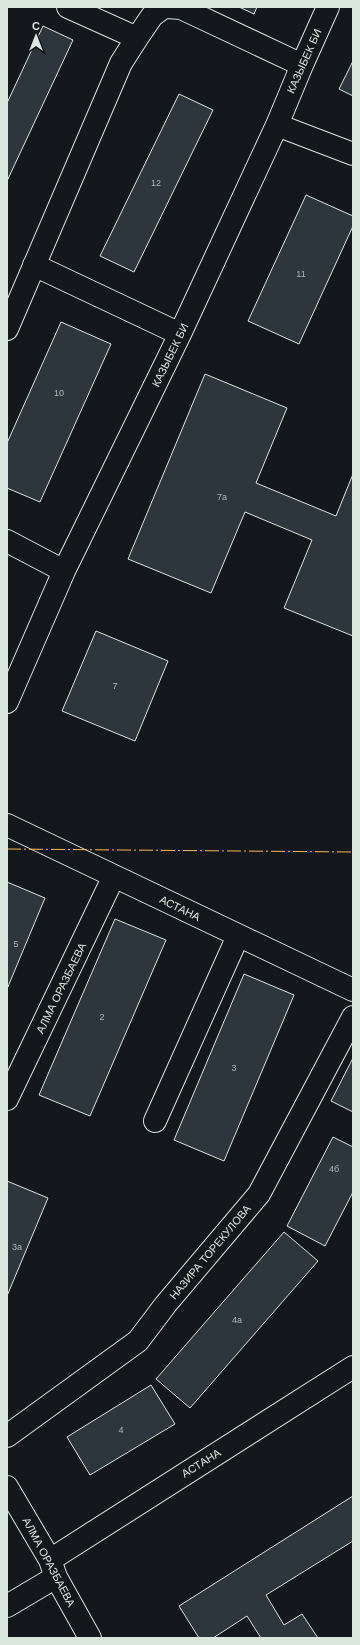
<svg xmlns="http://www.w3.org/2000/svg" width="360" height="1645" font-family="Arial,sans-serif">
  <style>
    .building { fill: #2c363c; stroke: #d8e6dc }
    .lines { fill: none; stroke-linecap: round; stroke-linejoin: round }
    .minor-casing { stroke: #d8e6dc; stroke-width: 24 }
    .minor { stroke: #14181c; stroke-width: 22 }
    .power { stroke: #ffb74d; stroke-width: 1; stroke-dasharray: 14 3 2 3; stroke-linecap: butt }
    .labels { text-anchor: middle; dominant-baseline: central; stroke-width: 3; stroke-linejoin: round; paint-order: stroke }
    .number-label { font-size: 9px; fill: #adbab4 }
    .street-label { font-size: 11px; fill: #d8e6dc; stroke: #14181c }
  </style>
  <rect width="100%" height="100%" fill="#14181c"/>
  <path class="building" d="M 239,7 L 257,7 L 254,14 Z
    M 43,26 L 73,40 L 7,181 L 7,103 Z
    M 353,61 L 353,96 L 339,89 Z
    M 179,94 L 213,110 L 134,272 L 100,256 Z
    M 306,195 L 353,216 L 353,226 L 299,344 L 248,321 Z
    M 61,322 L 111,344 L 40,502 L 7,488 L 7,443 Z
    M 205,374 L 287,408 L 256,483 L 336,516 L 353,474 L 353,636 L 284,608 L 312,540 L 245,512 L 211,593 L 128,559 Z
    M 96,631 L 168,661 L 135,741 L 62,711 Z
    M 7,882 L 45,898 L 7,989 Z
    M 115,919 L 166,940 L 90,1116 L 39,1095 Z
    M 244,974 L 294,995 L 224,1161 L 174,1140 Z
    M 353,1058 L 353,1112 L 331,1101 Z
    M 333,1137 L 353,1147 L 353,1192 L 325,1246 L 287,1226 Z
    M 7,1181 L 48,1198 L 7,1296 Z
    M 284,1232 L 318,1261 L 190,1408 L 156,1379 Z
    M 151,1385 L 175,1424 L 90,1475 L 67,1437 Z
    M 353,1496 L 353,1541 L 266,1595 L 284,1625 L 302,1614 L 318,1638 L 261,1638 L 247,1616 L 213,1638 L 199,1638 L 179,1606 Z"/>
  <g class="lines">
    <defs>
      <path id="minor" d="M 68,7 L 137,38 L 152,16 L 164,7
        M 167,7 L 181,8 L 302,65
        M 277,125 L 353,154
        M 34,265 L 180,334
        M 7,329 L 121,63 L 137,38
        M 7,541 L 64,571
        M 7,702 L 64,571 L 180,334 L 277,125 L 302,65 L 328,7
        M 7,825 L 353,990
        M 7,1099 L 114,876
        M 155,1121 L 238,936
        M 7,1436 L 138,1341 L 166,1304 L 259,1194 L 353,1017
        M 7,1487 L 50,1560 L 56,1577 L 90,1638
        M 50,1560 L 353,1367
        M 7,1606 L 56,1577"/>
    </defs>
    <use href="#minor" class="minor-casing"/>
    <use href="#minor" class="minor"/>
    <path class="power" d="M 7,849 L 353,852"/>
  </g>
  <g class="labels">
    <g class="number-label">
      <text x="156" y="183">12</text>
      <text x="301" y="274">11</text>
      <text x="59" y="393">10</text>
      <text x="222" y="497">7а</text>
      <text x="115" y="686">7</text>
      <text x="16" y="944">5</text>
      <text x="102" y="1017">2</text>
      <text x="234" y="1068">3</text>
      <text x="334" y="1169">4б</text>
      <text x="17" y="1247">3а</text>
      <text x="237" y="1320">4а</text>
      <text x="121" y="1430">4</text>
    </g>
    <g class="street-label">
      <text transform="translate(304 61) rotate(-66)">КАЗЫБЕК БИ</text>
      <text transform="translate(170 355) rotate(-64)">КАЗЫБЕК БИ</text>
      <text transform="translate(180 908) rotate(26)">АСТАНА</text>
      <text transform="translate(61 988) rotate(-64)">АЛМА ОРАЗБАЕВА</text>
      <text transform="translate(210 1252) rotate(-50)">НАЗИРА ТОРЕКУЛОВА</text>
      <text transform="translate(201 1463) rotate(-32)">АСТАНА</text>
      <text transform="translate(49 1562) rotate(62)">АЛМА ОРАЗБАЕВА</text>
    </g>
  </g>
  <rect width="360" height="1645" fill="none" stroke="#d8e6dc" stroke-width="16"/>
  <g transform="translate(36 36)" stroke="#14181c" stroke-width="3" paint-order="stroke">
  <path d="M0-3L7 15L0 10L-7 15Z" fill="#d8e6dc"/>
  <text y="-6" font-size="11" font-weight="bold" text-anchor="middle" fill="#d8e6dc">С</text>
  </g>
</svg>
